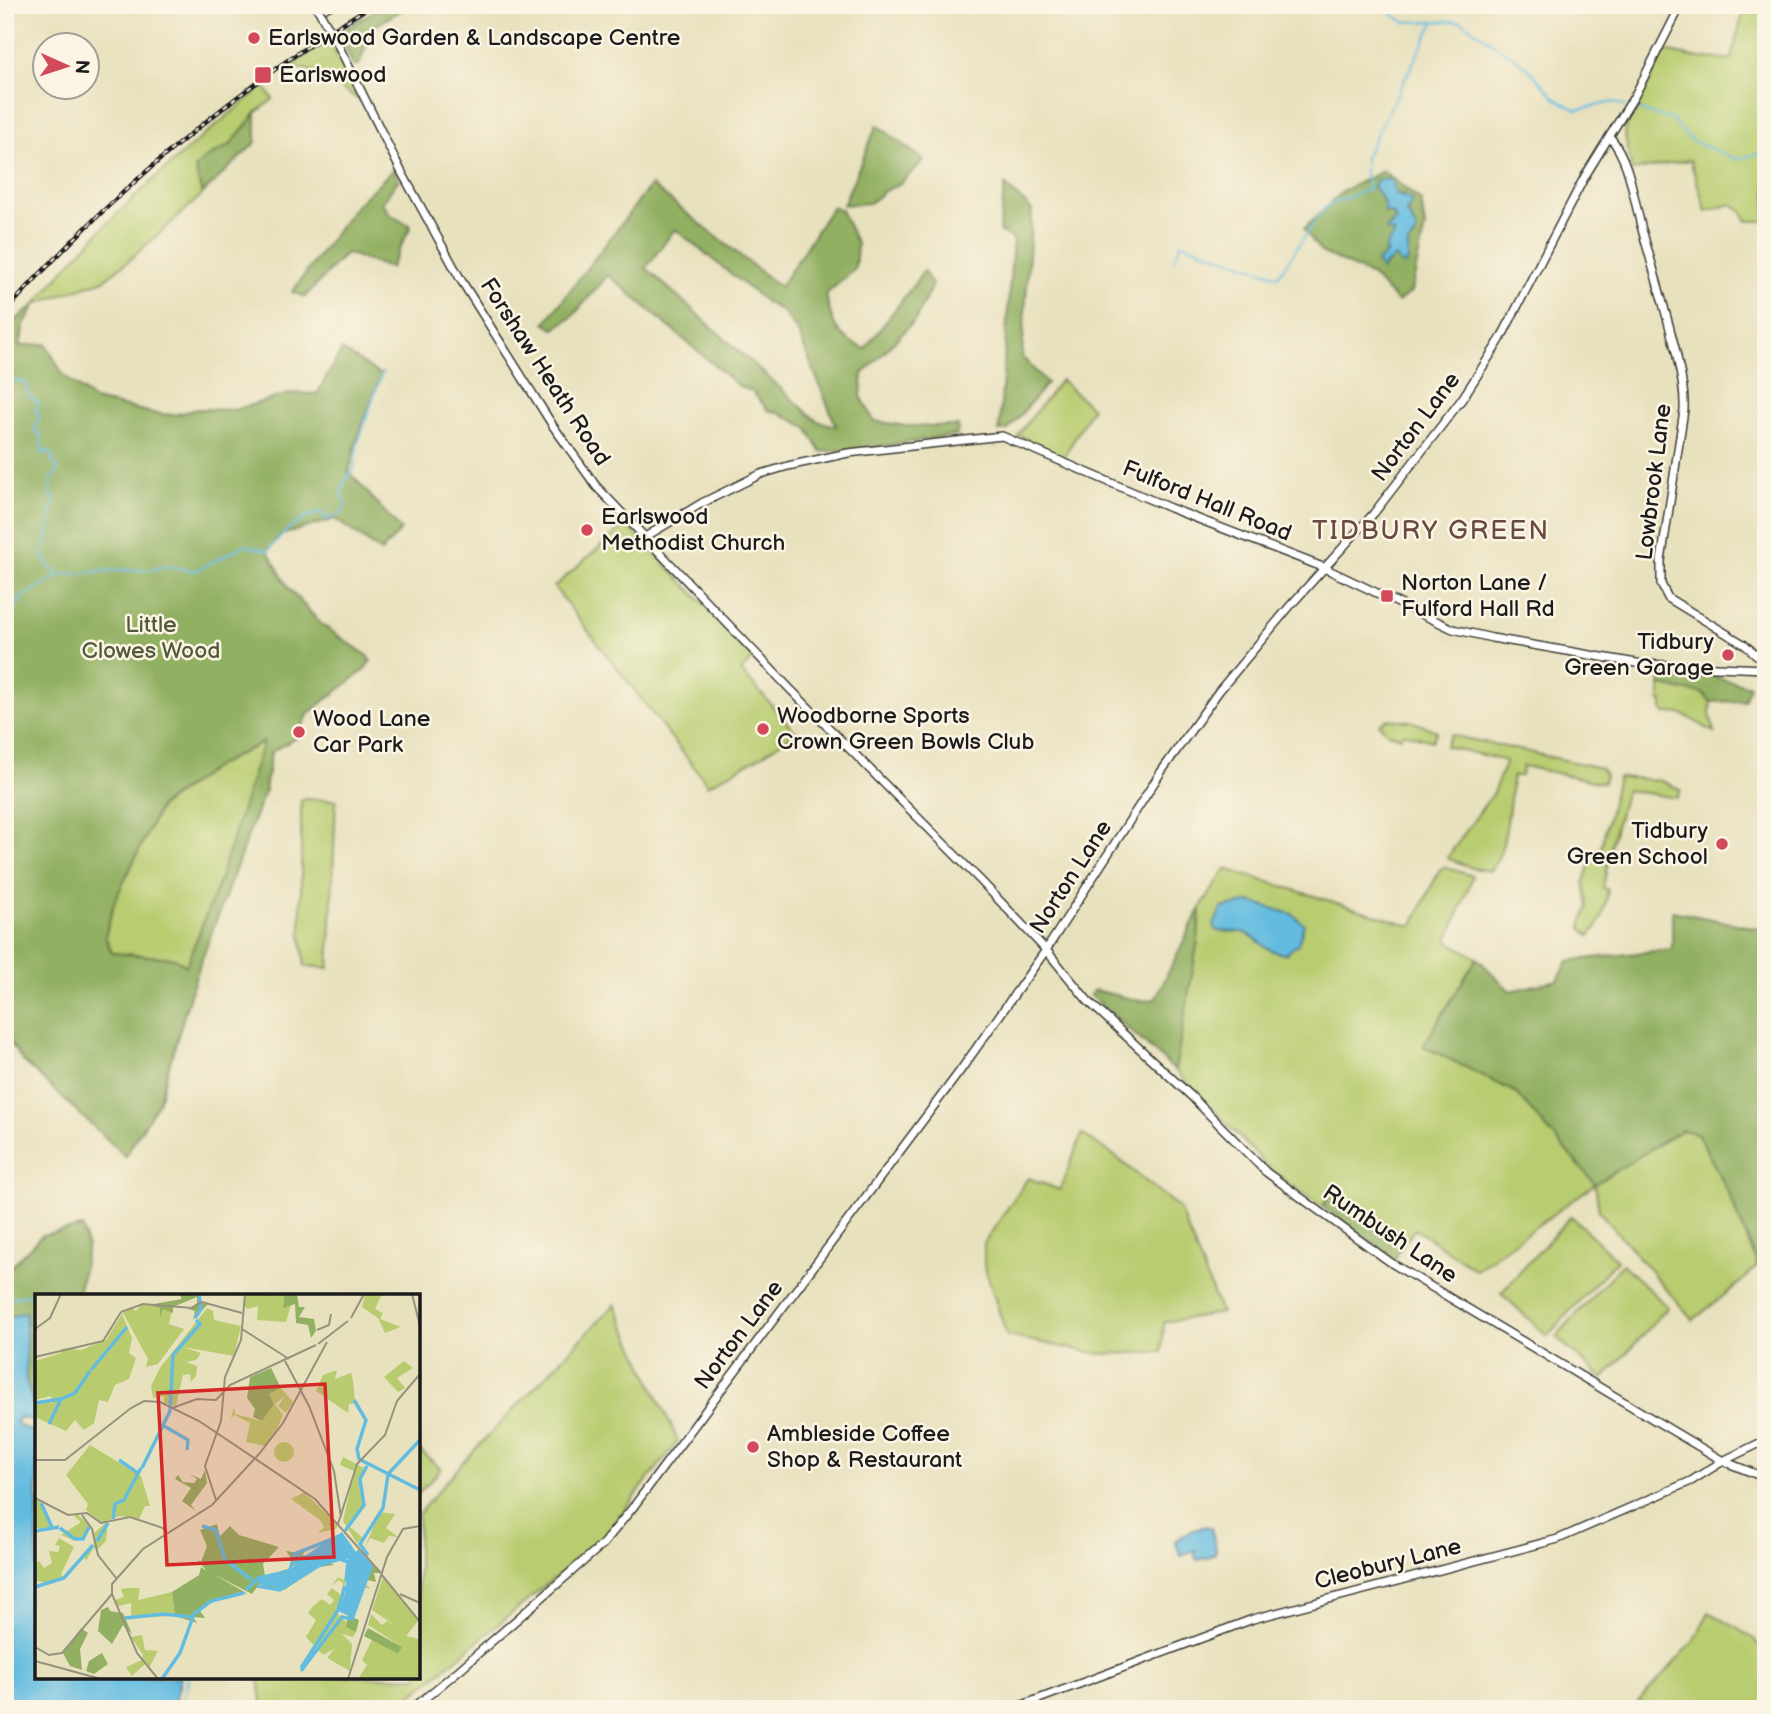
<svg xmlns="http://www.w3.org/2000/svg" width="1771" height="1714" font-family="'Balsamiq Sans',sans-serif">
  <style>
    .green { fill: #b8cc6f; stroke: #6a7446; stroke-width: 2 }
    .forest { fill: #92b062; stroke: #57663f; stroke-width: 2; fill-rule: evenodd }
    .water { fill: #63bce0; stroke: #406c7e; stroke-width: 2 }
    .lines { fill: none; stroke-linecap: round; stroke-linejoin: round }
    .stream { stroke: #63bce0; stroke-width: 2 }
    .minor-casing { stroke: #3b3a34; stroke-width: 10 }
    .minor { stroke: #fff; stroke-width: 7 }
    .rail-casing { stroke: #1c1c1c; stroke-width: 4.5 }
    .rail { stroke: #fcf5e5; stroke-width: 2; stroke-dasharray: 5; stroke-linecap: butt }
    .minor-bridge-casing { stroke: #3b3a34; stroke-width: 10; stroke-linecap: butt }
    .minor-bridge { stroke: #fff; stroke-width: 7 }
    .poi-dot { fill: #d1495b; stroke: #fcf5e5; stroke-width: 2.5 }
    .labels { text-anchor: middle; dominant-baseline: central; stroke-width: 5; stroke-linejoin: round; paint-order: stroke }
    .poi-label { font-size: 23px; fill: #1c1c1c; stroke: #fcf5e5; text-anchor: start }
    .street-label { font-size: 23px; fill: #1c1c1c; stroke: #fcf5e5 }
    .park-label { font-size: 23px; fill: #535a39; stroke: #fcf5e5 }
    .quarter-label { font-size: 26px; letter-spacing: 2px; fill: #684b40; stroke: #fcf5e5 }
    .inset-river { fill: none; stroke: #63bce0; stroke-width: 3.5 }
    .inset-road { fill: none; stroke: #96927d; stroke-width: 2 }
    .view { fill: #d62828; fill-opacity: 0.15; stroke: #d62828; stroke-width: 3.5 }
    .inset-edge { fill: none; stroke: #1c1c1c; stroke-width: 3.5 }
  </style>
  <rect width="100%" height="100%" fill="#fcf5e5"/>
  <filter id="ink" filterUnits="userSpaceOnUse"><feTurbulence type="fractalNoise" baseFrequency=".0143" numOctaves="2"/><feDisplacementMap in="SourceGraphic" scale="14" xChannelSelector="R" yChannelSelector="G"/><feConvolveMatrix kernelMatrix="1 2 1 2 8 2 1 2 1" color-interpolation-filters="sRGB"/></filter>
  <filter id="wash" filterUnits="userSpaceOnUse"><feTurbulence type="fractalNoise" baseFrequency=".00686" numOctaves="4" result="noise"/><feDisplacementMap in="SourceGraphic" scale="28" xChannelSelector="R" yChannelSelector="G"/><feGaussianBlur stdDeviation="1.57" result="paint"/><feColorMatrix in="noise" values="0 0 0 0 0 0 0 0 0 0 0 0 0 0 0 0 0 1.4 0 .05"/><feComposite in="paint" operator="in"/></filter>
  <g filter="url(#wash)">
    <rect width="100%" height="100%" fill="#e8e1be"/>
    <path class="green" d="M 1745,5 L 1766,5 L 1766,221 L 1747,221 L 1741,210 L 1732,204 L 1706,211 L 1690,160 L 1632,171 L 1624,131 L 1665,51 L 1698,58 L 1731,59 Z
      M 329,40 L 360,101 L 317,72 L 294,67 L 295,63 Z
      M 264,86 L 273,99 L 256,113 L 230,145 L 206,158 L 195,168 L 202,195 L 132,258 L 104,280 L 36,304 C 101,221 182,152 264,86 Z
      M 1061,380 L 1092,408 L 1063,459 L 1018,435 Z
      M 626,524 L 755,656 L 741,671 L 796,732 L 758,758 L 708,785 L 554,587 Z
      M 1660,686 L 1702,693 L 1711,702 L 1710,713 L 1714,732 L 1682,714 L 1665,713 L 1662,710 L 1663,701 L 1660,701 Z
      M 1387,719 L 1411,721 L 1437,731 L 1432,741 L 1404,733 L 1400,737 L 1388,733 L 1379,724 Z
      M 1451,735 L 1600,768 L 1605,775 L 1603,783 L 1523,766 L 1521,776 L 1513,776 C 1509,799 1507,858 1489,871 L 1472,868 L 1447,858 L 1493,793 L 1506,761 L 1445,746 Z
      M 264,742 L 219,882 L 186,966 L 175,958 L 112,953 L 105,936 L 115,900 L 160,807 L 218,765 Z
      M 1618,777 L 1659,780 L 1681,790 L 1677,798 L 1626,790 L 1612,841 L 1603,888 L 1608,890 C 1605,909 1603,921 1590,936 L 1582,929 L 1582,923 L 1588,908 L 1584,883 L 1593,853 L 1601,848 Z
      M 301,799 L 336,800 L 329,968 L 305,966 L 301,934 Z
      M 1444,867 L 1473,876 L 1448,941 L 1477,958 L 1424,1046 L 1515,1092 L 1595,1183 L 1682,1130 L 1697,1133 L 1728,1191 L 1758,1265 L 1742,1281 L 1693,1320 L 1599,1211 L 1595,1184 L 1476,1270 L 1415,1229 L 1404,1242 L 1331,1193 L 1323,1207 L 1271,1170 L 1175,1070 L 1198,940 L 1200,908 L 1226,869 L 1412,926 L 1440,869 Z
      M 1082,1134 L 1111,1153 L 1179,1208 L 1221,1313 L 1164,1322 L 1162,1352 L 1100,1354 L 1007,1336 L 984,1265 L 984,1243 L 1028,1178 L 1060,1190 Z
      M 1571,1216 L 1617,1260 L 1547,1336 L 1501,1293 Z
      M 1622,1264 L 1668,1307 L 1603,1379 L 1556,1337 Z
      M 615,1304 L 678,1441 L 600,1541 L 395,1709 L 263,1709 L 259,1677 L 418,1677 L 418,1514 L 464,1461 Z
      M 418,1449 L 441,1469 L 418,1494 Z
      M 1709,1612 L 1753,1638 L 1766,1654 L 1766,1709 L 1632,1709 L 1694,1641 Z"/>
    <path class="forest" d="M 383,5 L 410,5 L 373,27 L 359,65 L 353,65 L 339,33 Z
      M 256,113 L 256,142 L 202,194 L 195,168 L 206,158 L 230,145 Z
      M 877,125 L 924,160 L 901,183 L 883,192 L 870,203 L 843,205 Z
      M 394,169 L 399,179 L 382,203 L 391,215 L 411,226 L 390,268 L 346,253 L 305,297 L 292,292 L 356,205 Z
      M 1383,171 L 1421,201 L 1425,227 L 1411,292 L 1398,302 L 1372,276 L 1321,252 L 1304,229 L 1344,190 ZM 1373,186 L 1393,187 L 1394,193 L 1403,195 L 1406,211 L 1416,229 L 1416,234 L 1408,243 L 1407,254 L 1398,259 L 1395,257 L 1383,266 L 1386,246 L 1395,233 L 1388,226 L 1396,220 Z
      M 651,185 L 780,287 L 832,207 L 841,210 L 857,244 L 855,269 L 826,294 C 831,324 837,337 865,349 L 924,271 L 932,285 L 916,319 L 863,374 L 861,396 L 874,421 L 906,426 L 958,426 L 957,435 L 876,447 L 821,452 L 807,428 L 780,413 L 768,410 L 752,391 L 740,387 L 608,275 L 572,317 L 554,329 L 545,323 ZM 675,229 L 767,303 L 782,311 L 798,332 L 836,426 L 817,421 L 646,268 Z
      M 1005,185 L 1032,210 L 1022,357 L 1047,383 L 1008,430 L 999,431 L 1013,239 L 999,231 Z
      M 36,304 L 24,324 L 20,346 L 46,344 L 63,375 L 94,400 L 153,413 L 173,415 L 198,409 L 234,410 L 292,393 L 317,394 L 342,350 L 379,374 L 382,373 L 356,443 L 349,472 L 401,530 L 381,552 L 335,519 L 281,535 L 268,551 L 289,589 L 321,624 L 368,656 L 371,661 L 362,672 L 309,713 L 296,738 L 271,752 L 265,790 L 196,975 L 158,1103 L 125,1156 L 23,1061 L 5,1036 L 5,329 ZM 263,742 L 219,882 L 186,966 L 175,958 L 112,953 L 105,936 L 115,900 L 160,806 L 218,765 Z
      M 1662,670 L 1704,674 L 1750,686 L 1744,701 L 1711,702 L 1702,693 L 1660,686 Z
      M 1200,908 L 1198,940 L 1175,1070 L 1090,995 L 1094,990 L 1141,1001 L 1155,999 Z
      M 1672,911 L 1766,930 L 1766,1261 L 1758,1265 L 1728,1191 L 1697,1133 L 1681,1130 L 1595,1184 L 1515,1092 L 1423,1046 L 1477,958 L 1510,991 L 1558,980 L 1568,961 L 1672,949 Z
      M 1330,1193 L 1404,1242 L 1395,1259 L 1323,1207 Z
      M 82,1227 L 87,1247 L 78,1296 L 37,1296 L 37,1414 L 26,1380 L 26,1313 L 5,1318 L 5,1273 L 42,1235 Z"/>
    <path class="water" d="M 1384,179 L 1391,180 L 1396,194 L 1410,199 L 1412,205 L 1406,211 L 1416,229 L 1416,234 L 1408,244 L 1408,260 L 1405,265 L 1399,263 L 1398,259 L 1395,257 L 1384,266 L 1382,270 L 1377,262 L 1386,254 L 1386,246 L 1395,233 L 1386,230 L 1396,220 L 1393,214 L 1385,212 L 1383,201 L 1373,186 L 1376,181 Z
      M 1251,902 L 1292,914 L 1304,924 L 1298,944 L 1285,954 C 1259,950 1262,938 1245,933 C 1235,929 1225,934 1216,930 L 1214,924 L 1222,908 Z
      M 26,1312 L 26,1380 L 37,1416 L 34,1421 L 19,1417 L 17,1422 L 20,1426 L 37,1433 L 37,1677 L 181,1677 L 173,1709 L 5,1709 L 5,1318 Z
      M 1206,1526 L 1211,1528 L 1216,1548 L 1215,1553 L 1208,1558 L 1197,1560 L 1195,1557 L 1196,1550 L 1181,1556 L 1175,1541 L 1191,1531 Z"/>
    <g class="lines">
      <path class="stream" d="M 1373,5 L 1388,11 L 1404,22 L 1461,21 L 1526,66 L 1556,99 L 1577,110 L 1613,102 L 1625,106
        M 1630,107 L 1672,120 L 1692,141 L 1736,159 L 1766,152
        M 1174,261 L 1181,243 L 1278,276 L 1319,215 L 1327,206 L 1369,189 L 1365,175 L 1365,157 L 1434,22
        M 5,380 L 25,382 L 29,397 L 39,403 L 35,410 L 40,416 L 34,431 L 41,434 L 42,454 L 48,451 L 54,457 L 51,462 L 57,466 L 58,470 L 52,479 L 50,491 L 54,500 L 48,540 L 43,549 L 42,555 L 50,568 L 59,575
        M 5,638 L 7,624 L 22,597 L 60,575 L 117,570 L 151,570 L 166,566 L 195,571 L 245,545 L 268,551 C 282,534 298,518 320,512 L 326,519 L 340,515 L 346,505 L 342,494 L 344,483 L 354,469 L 357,446 L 382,373
        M 5,1300 L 29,1294 L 37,1297
        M 182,1709 L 188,1677"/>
    </g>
  </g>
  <g filter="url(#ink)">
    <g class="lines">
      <defs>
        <path id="minor" d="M 315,5 L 319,11 L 331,5
          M 335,39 L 401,171 L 461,280 L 553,426 L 596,486 L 790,689 L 981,881 L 1046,950 L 1088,1001 L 1190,1095 L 1266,1172 L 1311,1205 L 1393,1264 L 1723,1461 L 1766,1478
          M 1610,137 C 1632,164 1633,200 1643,233 C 1654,272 1666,312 1676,352 C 1680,372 1685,390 1684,410 L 1661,561 L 1661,584 L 1668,598 L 1745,645 L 1766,663
          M 645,537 L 702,503 L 761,474 L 788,466 L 848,453 L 1002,436 L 1170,508 L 1320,566 L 1453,629 L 1492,638 L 1642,664 L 1766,669
          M 412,1709 L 459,1670 L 603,1544 L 634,1506 L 960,1071 L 1046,950 L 1161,772 L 1219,691 L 1290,606 L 1374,513 L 1462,399 L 1500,340 L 1585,176 L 1635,95 L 1681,5
          M 1012,1709 L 1253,1619 L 1558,1539 L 1691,1481 L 1723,1461 L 1766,1440"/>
      </defs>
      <use href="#minor" class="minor-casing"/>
      <use href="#minor" class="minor"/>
      <defs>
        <path id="rail" d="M 5,312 C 112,192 235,89 372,5"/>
      </defs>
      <use href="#rail" class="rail-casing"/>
      <use href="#rail" class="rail"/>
      <defs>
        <path id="minor-bridge" d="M 319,11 L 335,39"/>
      </defs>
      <use href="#minor-bridge" class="minor-bridge-casing"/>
      <use href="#minor-bridge" class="minor-bridge"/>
    </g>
  </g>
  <g class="poi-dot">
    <circle cx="254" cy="38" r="7"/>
    <rect x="254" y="66" width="18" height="18" rx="3.5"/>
    <circle cx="587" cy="530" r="7"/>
    <rect x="1380" y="589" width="14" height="14" rx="3.5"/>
    <circle cx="1728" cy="655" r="7"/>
    <circle cx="763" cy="729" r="7"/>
    <circle cx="299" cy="732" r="7"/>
    <circle cx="1722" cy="844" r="7"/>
    <circle cx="753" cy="1447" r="7"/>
  </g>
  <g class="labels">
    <g class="poi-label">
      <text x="268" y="38">Earlswood Garden &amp; Landscape Centre</text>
      <text x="279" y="75">Earlswood</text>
      <text x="601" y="517">Earlswood<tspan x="601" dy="26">Methodist Church</tspan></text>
      <text x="1401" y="583">Norton Lane /<tspan x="1401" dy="26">Fulford Hall Rd</tspan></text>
      <text x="1714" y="642" text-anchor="end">Tidbury<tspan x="1714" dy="26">Green Garage</tspan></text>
      <text x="777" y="716">Woodborne Sports<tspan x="777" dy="26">Crown Green Bowls Club</tspan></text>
      <text x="313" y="719">Wood Lane<tspan x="313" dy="26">Car Park</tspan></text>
      <text x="1708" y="831" text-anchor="end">Tidbury<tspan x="1708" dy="26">Green School</tspan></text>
      <text x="767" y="1434">Ambleside Coffee<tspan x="767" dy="26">Shop &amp; Restaurant</tspan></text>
    </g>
    <g class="street-label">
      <text transform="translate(545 372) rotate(57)">Forshaw Heath Road</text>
      <text transform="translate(1416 427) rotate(-53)">Norton Lane</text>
      <text transform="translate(1654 482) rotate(-83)">Lowbrook Lane</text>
      <text transform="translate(1207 501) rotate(22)">Fulford Hall Road</text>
      <text transform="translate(1071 877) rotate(-57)">Norton Lane</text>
      <text transform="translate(1390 1234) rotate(34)">Rumbush Lane</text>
      <text transform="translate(739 1335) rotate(-53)">Norton Lane</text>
      <text transform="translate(1388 1564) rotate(-14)">Cleobury Lane</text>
    </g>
    <g class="park-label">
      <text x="151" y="625">Little<tspan x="151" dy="26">Clowes Wood</tspan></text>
    </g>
    <g class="quarter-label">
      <text x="1431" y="531">TIDBURY GREEN</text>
    </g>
  </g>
  <g transform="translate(35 1294)">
    <rect width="385" height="385" fill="#e8e1be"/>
    <path d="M 210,0 L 249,0 L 248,13 L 256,11 L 251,28 L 222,26 L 223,12 L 213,15 L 208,11 ZM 330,0 L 347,0 L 340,15 L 348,19 L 345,25 L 366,33 L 350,39 L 343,24 L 327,13 ZM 107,10 L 137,16 L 134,30 L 149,35 L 123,70 L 111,73 L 113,65 L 88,19 L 97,14 L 101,17 ZM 172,14 L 178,17 L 179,26 L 206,32 L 199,62 L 148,53 L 166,59 L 161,66 L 151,68 L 162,72 L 161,82 L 156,88 L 155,80 L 148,81 L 141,112 L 129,109 L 129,102 L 118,104 L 116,92 L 125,74 ZM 87,20 L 97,44 L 94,59 L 101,64 L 94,85 L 80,91 L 73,108 L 64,106 L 59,129 L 49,136 L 40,126 L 31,137 L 0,123 L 0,109 L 11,106 L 17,110 L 16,102 L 0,106 L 0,67 L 26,59 L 28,54 L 46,56 L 71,46 ZM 369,67 L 378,74 L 362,84 L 370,94 L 363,98 L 349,83 ZM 302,76 L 300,85 L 316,79 L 318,86 L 320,109 L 314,110 L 313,119 L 281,97 L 288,81 ZM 246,94 L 258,108 L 251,119 L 243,112 L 250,102 L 240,110 L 248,121 L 242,135 L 230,152 L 211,148 L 215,129 L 199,121 L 196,126 L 199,112 L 200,120 L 227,127 L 239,110 L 234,100 ZM239 158a10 10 0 1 1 20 0a10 10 0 1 1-20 0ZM 55,151 L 106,182 L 115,212 L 110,212 L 104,225 L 85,222 L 67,229 L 51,216 L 53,210 L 31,181 ZM 308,163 L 329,174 L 325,184 L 329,210 L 314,232 L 328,244 L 322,249 L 308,227 L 319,177 L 305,171 ZM 269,198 L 303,231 L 301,235 L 283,239 L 289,233 L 285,226 L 256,205 ZM 0,206 L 5,208 L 16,234 L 0,234 ZM 344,218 L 360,220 L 351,234 L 363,243 L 354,242 L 349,249 L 335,244 L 329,256 ZM 42,220 L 55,231 L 48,245 L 38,246 L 26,241 L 46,228 L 39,222 ZM 73,227 L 71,247 L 61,257 L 59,253 L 51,267 L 48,260 L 59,251 L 58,240 ZM 24,244 L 39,253 L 26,280 L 29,284 L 19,289 L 0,287 L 0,269 L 4,267 L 9,274 L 17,269 L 14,257 L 23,258 L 25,252 L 20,251 ZM 303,283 L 311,287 L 301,318 L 321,338 L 318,343 L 307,340 L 317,350 L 315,377 L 292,364 L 299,355 L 288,361 L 271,343 L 281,326 L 273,319 L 278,312 L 287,305 L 295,311 L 299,306 L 292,300 L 297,294 L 306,301 L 308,289 L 304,286 L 297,291 ZM 348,283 L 383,327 L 371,342 L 385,345 L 385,385 L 323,385 L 332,371 L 327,366 L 337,346 L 363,360 L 367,353 L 333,331 L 336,320 L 347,331 L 352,327 L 361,332 L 337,316 ZM 91,294 L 105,294 L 103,306 L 137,298 L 140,322 L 96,324 L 96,309 L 83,312 L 80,306 L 89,303 L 86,295 ZM 107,341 L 110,356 L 123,357 L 114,374 L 110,370 L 97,382 L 91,373 L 107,366 L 108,361 L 96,343 Z" fill="#b8cc6f"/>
    <path d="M 144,0 L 164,2 L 166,9 L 173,10 L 158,26 L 160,17 L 153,15 L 162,9 L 162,3 L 138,13 L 138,19 L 128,15 L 125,24 L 125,14 L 113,11 L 147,5 ZM 249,0 L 262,0 L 264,13 L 270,13 L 264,23 L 279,25 L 281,37 L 276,44 L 273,31 L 261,29 L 260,10 L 248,14 ZM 236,74 L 246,94 L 234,100 L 239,110 L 227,127 L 218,123 L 220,115 L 212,104 L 215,83 ZM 170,176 L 172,189 L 156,211 L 161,217 L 147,207 L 156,194 L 140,185 L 143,181 L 148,188 L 159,189 L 162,185 L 154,180 L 166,185 ZM 182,230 L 185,242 L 195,232 L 204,241 L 244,253 L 228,270 L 230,282 L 256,274 L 258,267 L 251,257 L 265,259 L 273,254 L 252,280 L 223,285 L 225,291 L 238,290 L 245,294 L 269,283 L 268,270 L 280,273 L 293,268 L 299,271 L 284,273 L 249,296 L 222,293 L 217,300 L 178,280 L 213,300 L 205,298 L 173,310 L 165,317 L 170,324 L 158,323 L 162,329 L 140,322 L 137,298 L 164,281 L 166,273 L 172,277 L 162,266 L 166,268 L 172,252 L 165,236 ZM 336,269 L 345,279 L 339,279 L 341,288 L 332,286 L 331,292 L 336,294 L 328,293 L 319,324 L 324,326 L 321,338 L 311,333 L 313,322 ZM 73,313 L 75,317 L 88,319 L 97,340 L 88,331 L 77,350 L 63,337 L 66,316 ZM 46,334 L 53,339 L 45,355 L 47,376 L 35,372 L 28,359 ZM 333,334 L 367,353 L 363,360 L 329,342 ZM 67,359 L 73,370 L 59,380 L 51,377 L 54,367 Z" fill="#92b062"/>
    <path d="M 307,238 L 321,258 L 323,255 L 336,269 L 316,323 L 303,317 L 310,300 L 313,265 L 288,269 L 245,294 L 223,290 L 223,285 L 252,280 L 260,271 L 260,262 L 271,261 Z" fill="#63bce0"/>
    <path class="inset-river" d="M 160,24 L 166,15 L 164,0M 56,76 L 92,33M 319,106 L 331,126 L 322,155 L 324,165 L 385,196M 0,109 L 26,105M 14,130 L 26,105 L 40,99 L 55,77M 129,132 L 153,146 L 152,156M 84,166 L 103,179M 107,174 L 135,117 L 138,61 L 165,30 L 161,26M 354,179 L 385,146M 6,209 L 17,233M 78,225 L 80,210 L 89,206 L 106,174M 167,232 L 181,236 L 190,266 L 217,286M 25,234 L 40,245 L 48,245 L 54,233M 0,237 L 24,233M 310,237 L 329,211 L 325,185 L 332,172M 62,247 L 73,229M 333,261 L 325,250 L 348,214 L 353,181M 222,292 L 245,296 L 285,271 L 305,265 L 313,268 L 311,287M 0,293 L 29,284 L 58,251M 211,296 L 223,284 L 255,277 L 259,260 L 305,242M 90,324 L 129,320 L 156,323M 266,374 L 303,316 L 310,292M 266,377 L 307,323 L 317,325 L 337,270M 127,385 L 145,359 L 159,320 L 176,307 L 209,299"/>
    <path class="inset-road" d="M 377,0 L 385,32M 86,18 L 108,10 L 157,14 L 167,8 L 207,19M 316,24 L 329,0M 0,35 L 15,24 L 26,0M 207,35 L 254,65M 282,36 L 294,31 L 296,20M 283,50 L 313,27M 0,63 L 68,47 L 86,18M 250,67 L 274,112 L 299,177 L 306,223M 137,114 L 162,105 L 181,106 L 195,91 L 281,51M 0,166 L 30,166 L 96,114 L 109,107 L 125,108 L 164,127 L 280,205 L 346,279M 0,204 L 33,221 L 52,219 L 66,229 L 95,223 L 128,234 L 132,240M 181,206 L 170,172 L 186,127 L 190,83 L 206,46 L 210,0M 47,221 L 57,235 L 63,261 L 81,284M 303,230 L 322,170 L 350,141 L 362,107 L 385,80M 347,281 L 385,328M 365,300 L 385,309M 0,353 L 14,361 L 27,359 L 77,300M 0,367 L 66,385M 123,385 L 102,359 L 77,300 L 77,290 L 108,255 L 177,211 L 224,160 L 248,129 L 292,48M 313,385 L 352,263 L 368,235 L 385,232"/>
    <path class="view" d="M 290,90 L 299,263 L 132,271 L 123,99 Z"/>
    <rect width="385" height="385" class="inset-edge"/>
  </g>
  <rect width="1771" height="1714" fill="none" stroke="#fcf5e5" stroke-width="28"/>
  <g transform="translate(66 66) rotate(93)"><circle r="33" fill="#fcf5e5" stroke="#a29e95" stroke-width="2"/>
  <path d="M0-5L12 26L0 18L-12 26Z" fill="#d1495b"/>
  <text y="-10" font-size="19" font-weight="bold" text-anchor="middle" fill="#1c1c1c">N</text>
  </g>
</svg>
